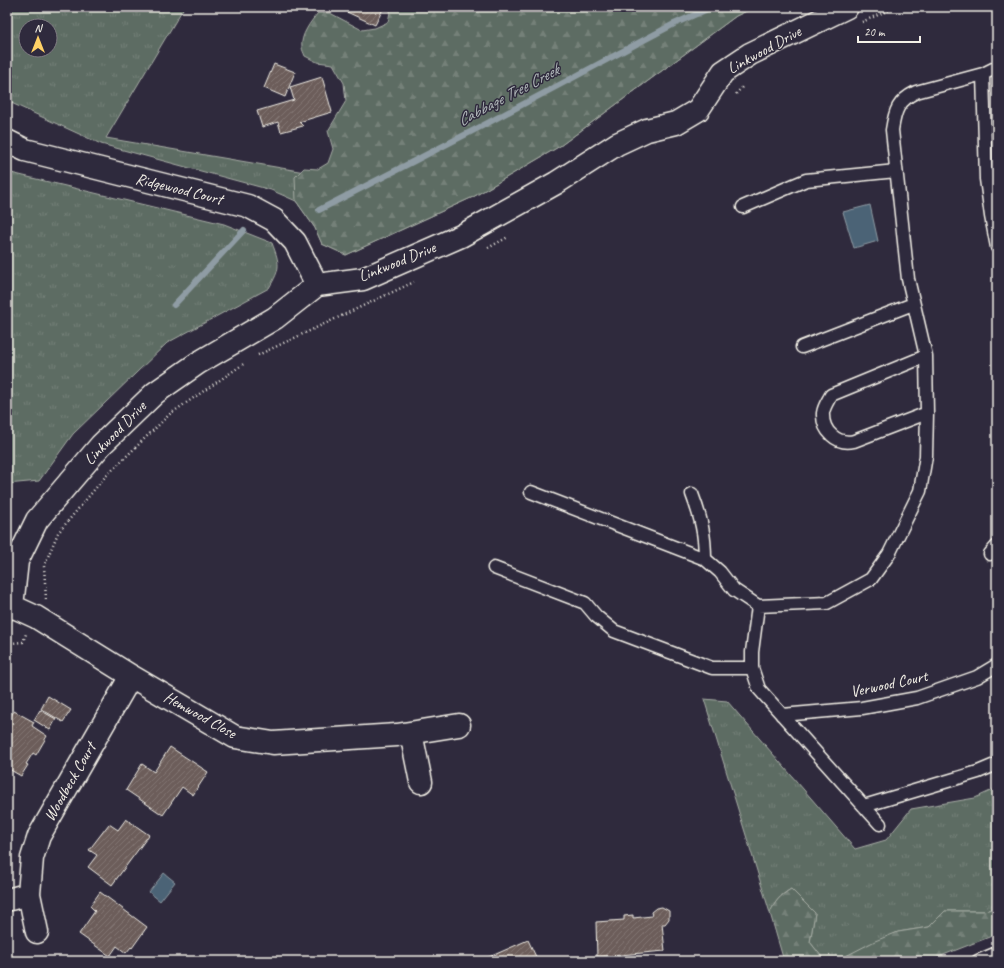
<svg xmlns="http://www.w3.org/2000/svg" width="1004" height="968" font-family="Caveat,sans-serif">
  <style>
    .grass { fill: url(#grass-tufts); stroke: #a8aea6; fill-rule: evenodd }
    .forest { fill: url(#forest-firs); stroke: #a8aea6 }
    .water { fill: #4c6376; stroke: #8f9ca4 }
    .lines { fill: none; stroke-linecap: round; stroke-linejoin: round }
    .stream { stroke: #8f9ca4; stroke-width: 6 }
    .building { fill: url(#building-hatch); stroke: #f4f1e8 }
    .lane-casing { stroke: #f4f1e8; stroke-width: 15 }
    .street-casing { stroke: #f4f1e8; stroke-width: 25 }
    .path { stroke: #f4f1e8; stroke-width: 2.5; stroke-dasharray: 1 3; stroke-linecap: butt }
    .lane { stroke: #2f2a3d; stroke-width: 12 }
    .street { stroke: #2f2a3d; stroke-width: 22 }
    .labels { text-anchor: middle; dominant-baseline: central; stroke-width: 3; stroke-linejoin: round; paint-order: stroke }
    .street-label { font-size: 16px; fill: #f4f1e8; stroke: #2f2a3d }
    .water-label { font-size: 17px; font-style: italic; fill: #b1b8ba; stroke: #2f2a3d }
  </style>
  <defs>
    <pattern id="grass-tufts" width="24" height="20" patternUnits="userSpaceOnUse"><rect width="24" height="20" fill="#5d6c63"/><path d="M3 7l-1-3M5 7V3M7 7l1-3M15 17l-1-3M17 17v-4M19 17l1-3" fill="none" stroke="#758179"/></pattern>
    <pattern id="forest-firs" width="22" height="20" patternUnits="userSpaceOnUse"><rect width="22" height="20" fill="#5d6c63"/><path d="M5 1l3.5 6h-7zM16 11l3.5 6h-7z" fill="#758179"/></pattern>
    <pattern id="building-hatch" width="6" height="6" patternUnits="userSpaceOnUse"><rect width="6" height="6" fill="#6c5d5a"/><path d="M-1 1l2-2M0 6l6-6M5 7l2-2" fill="none" stroke="#827572"/></pattern>
  </defs>
  <rect width="100%" height="100%" fill="#2f2a3d"/>
  <filter id="ink" filterUnits="userSpaceOnUse"><feTurbulence type="fractalNoise" baseFrequency=".025" numOctaves="2"/><feDisplacementMap in="SourceGraphic" scale="8" xChannelSelector="R" yChannelSelector="G"/><feConvolveMatrix kernelMatrix="1 2 1 2 8 2 1 2 1" color-interpolation-filters="sRGB"/></filter>
  <g filter="url(#ink)">
    <path class="grass" d="M 7,7 L 184,7 L 106,138 L 328,176 L 755,7 L 736,16 L 560,146 L 473,197 L 346,255 L 322,244 L 315,228 L 296,201 L 271,190 L 101,144 L 7,101 ZM 26,26 L 50,26 L 50,50 L 26,50 Z
      M 7,172 L 224,224 L 272,243 C 280,264 281,268 269,288 L 167,343 L 73,434 L 39,481 L 7,484 Z
      M 704,699 L 727,701 L 855,849 L 886,840 L 911,809 L 975,798 L 997,788 L 997,908 L 984,911 L 945,911 L 929,927 L 898,932 L 846,956 L 843,961 L 825,961 L 810,942 L 815,913 L 791,889 C 780,895 775,902 770,913 Z"/>
    <path class="forest" d="M 391,7 L 755,7 L 736,16 L 560,146 L 473,197 L 346,255 L 322,244 L 315,228 L 296,201 L 295,177 L 304,168 L 318,169 L 328,163 L 333,149 L 328,131 L 346,101 L 344,83 L 333,64 L 317,62 L 305,56 C 304,53 302,50 302,47 C 300,36 311,21 318,13 L 330,13 L 362,30 L 375,28 L 388,22 Z
      M 791,889 L 815,913 L 810,942 L 825,961 L 784,961 L 770,913 C 775,901 780,896 791,889 Z
      M 997,908 L 997,934 L 928,961 L 843,961 L 846,956 L 875,941 L 898,932 L 929,927 L 945,911 L 984,911 Z"/>
    <path class="water" d="M 870,205 L 878,241 L 854,248 L 843,212 Z
      M 164,873 L 175,882 L 160,901 L 149,892 Z"/>
    <g class="lines">
      <path class="stream" d="M 319,210 L 482,126 L 674,24 L 712,7
        M 174,305 L 244,230"/>
    </g>
    <path class="building" d="M 336,7 L 384,7 L 375,25 Z
      M 274,64 L 295,72 L 285,97 L 264,88 Z
      M 322,77 L 332,112 L 299,122 L 303,126 L 281,132 L 278,122 L 262,127 L 257,111 L 294,100 L 290,87 Z
      M 48,696 L 71,710 L 63,722 L 41,709 Z
      M 40,710 L 56,719 L 50,730 L 34,720 Z
      M 14,711 L 34,722 L 32,726 L 47,736 L 36,755 L 33,753 L 26,764 L 28,765 L 21,776 L 7,768 L 7,722 Z
      M 170,747 L 208,772 L 193,795 L 182,787 L 163,815 L 126,790 L 142,764 L 154,772 Z
      M 126,819 L 149,835 L 112,885 L 88,867 L 97,855 L 89,850 L 109,824 L 118,830 Z
      M 100,892 L 147,927 L 132,948 L 131,947 L 126,953 L 117,946 L 110,956 L 79,934 L 95,911 L 90,906 Z
      M 662,907 L 669,911 L 669,919 L 665,924 L 662,924 L 665,951 L 597,957 L 596,922 L 624,920 L 624,916 L 633,915 L 633,918 L 652,916 L 651,912 L 656,908 Z
      M 528,940 L 538,961 L 488,961 L 487,958 Z"/>
    <g class="lines">
      <defs>
        <path id="lane" d="M 983,74 L 986,179 L 991,216 L 997,247
          M 743,207 L 794,185 L 806,180 L 896,171
          M 802,347 L 913,304
          M 926,356 L 831,395 C 828,401 824,406 823,413 C 822,431 837,445 854,441 L 927,413
          M 531,492 L 705,559 L 720,572 L 734,590 L 758,606 L 827,603 L 871,579 L 889,554 L 920,491 L 926,456 L 927,413 L 926,356 L 908,279 L 892,130 C 895,110 898,101 916,92 L 983,74 L 997,67
          M 692,494 C 701,518 705,534 705,559
          M 990,554 L 997,546
          M 494,568 L 585,603 L 596,616 L 614,631 L 712,668 L 752,668
          M 758,606 L 752,652 L 752,668 L 759,689 L 880,824
          M 782,715 L 862,708 L 917,698 L 977,677 L 997,665
          M 864,806 L 978,772 L 997,764
          M 978,961 L 997,953"/>
        <path id="street" d="M 7,141 L 25,150 L 248,206 L 274,220 L 295,242 L 317,285
          M 12,606 L 36,617 L 131,676 L 235,737 L 273,743 L 397,735 L 459,725
          M 7,609 L 12,606 L 17,561 L 37,520 L 101,445 L 155,393 L 198,363 L 275,318 L 317,285 L 363,279 L 461,236 L 556,183 L 617,144 L 647,130 L 676,123 L 698,110 L 723,72 L 750,54 L 847,7
          M 411,733 L 421,782
          M 29,894 L 32,858 L 39,836 L 131,676
          M 7,900 L 29,894 L 37,932"/>
      </defs>
      <use href="#lane" class="lane-casing"/>
      <use href="#street" class="street-casing"/>
      <path class="path" d="M 862,22 L 896,7
        M 736,94 L 743,86
        M 488,248 L 508,237
        M 258,355 L 414,282
        M 46,599 L 44,566 L 58,533 L 105,477 L 170,414 L 245,363
        M 7,646 L 12,643 L 23,642 L 26,634"/>
      <use href="#lane" class="lane"/>
      <use href="#street" class="street"/>
    </g>
  </g>
  <g class="labels">
    <g class="street-label">
      <text transform="translate(764 50) rotate(-29)">Linkwood Drive</text>
      <text transform="translate(179 189) rotate(14)">Ridgewood Court</text>
      <text transform="translate(397 262) rotate(-22)">Linkwood Drive</text>
      <text transform="translate(115 433) rotate(-46)">Linkwood Drive</text>
      <text transform="translate(889 684) rotate(-12)">Verwood Court</text>
      <text transform="translate(200 715) rotate(29)">Hemwood Close</text>
      <text transform="translate(70 782) rotate(-60)">Woodbeck Court</text>
    </g>
    <g class="water-label">
      <text transform="translate(508 95) rotate(-28)">Cabbage Tree Creek</text>
    </g>
  </g>
  <rect width="1004" height="968" fill="none" stroke="#2f2a3d" stroke-width="24"/>
  <rect x="12" y="12" width="980" height="944" fill="none" stroke="#f4f1e8" stroke-width="1.5" filter="url(#ink)"/>
  <g transform="translate(38 38)"><circle r="19" fill="#2f2a3d" stroke="#7e7a81"/>
  <path d="M0-3L7 15L0 10L-7 15Z" fill="#ffd166"/>
  <text y="-6" font-size="11" font-weight="bold" text-anchor="middle" fill="#f4f1e8">N</text>
  </g>
  <path d="M858 36v6h62v-6" fill="none" stroke="#f4f1e8" stroke-width="2"/>
  <text x="864" y="36" font-size="12" fill="#f4f1e8" stroke="#2f2a3d" stroke-width="3" paint-order="stroke">20 m</text>
</svg>
